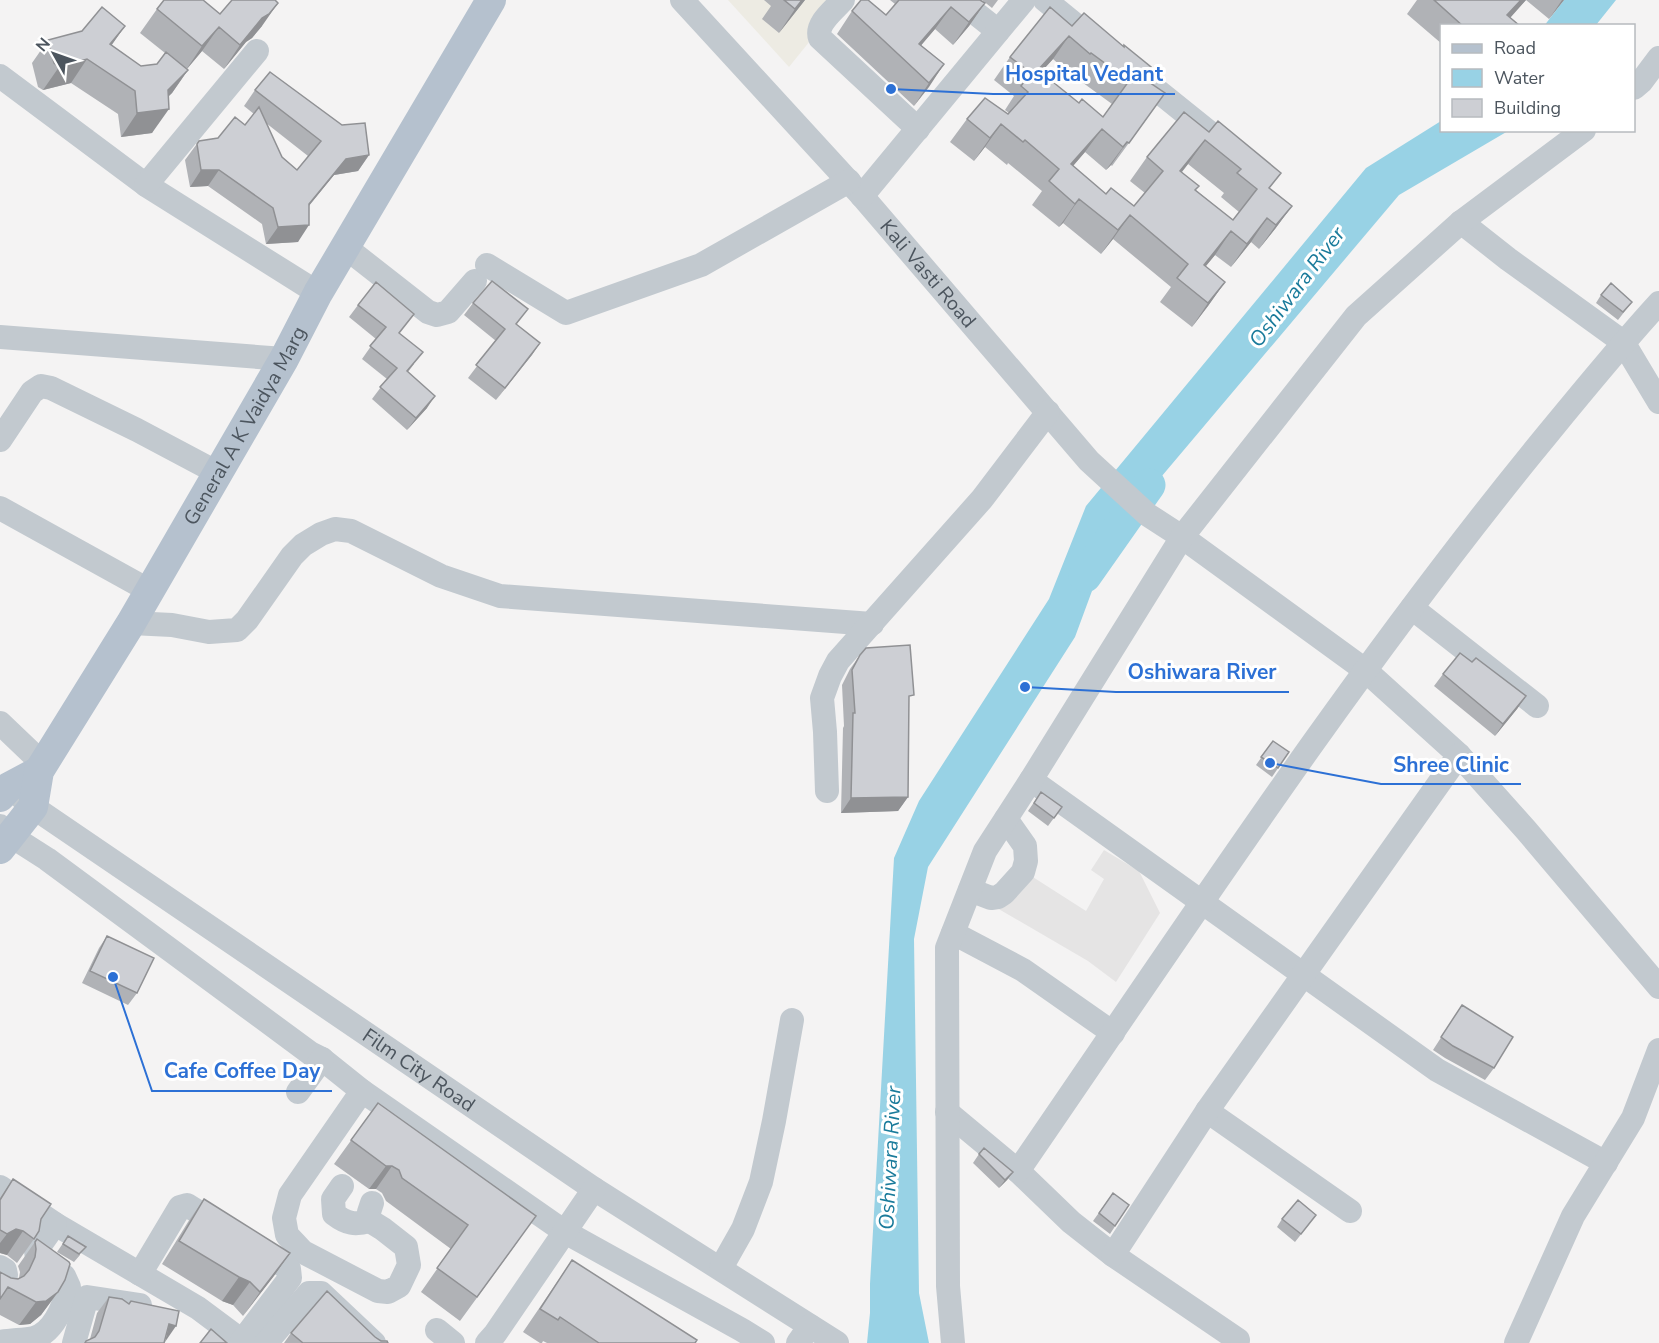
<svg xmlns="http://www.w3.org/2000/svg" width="1659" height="1343" font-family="'Nunito Sans',sans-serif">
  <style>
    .commercial { fill: #edebe3 }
    .education { fill: #e5e4e4 }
    .water { fill: #98d2e5 }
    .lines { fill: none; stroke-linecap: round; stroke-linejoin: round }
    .river { stroke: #98d2e5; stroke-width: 33 }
    .minor { stroke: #c2c9cf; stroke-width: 24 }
    .major { stroke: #b5c1ce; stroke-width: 30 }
    .wall { fill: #b0b2b6; fill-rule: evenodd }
    .shaded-wall { fill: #909194 }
    .building { fill: #cdcfd4; stroke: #909194; stroke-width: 1.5; fill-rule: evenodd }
    .labels { text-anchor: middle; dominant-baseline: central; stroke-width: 6; stroke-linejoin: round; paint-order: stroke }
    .street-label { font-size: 20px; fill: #4c555e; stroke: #fff }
    .water-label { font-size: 21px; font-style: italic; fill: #1a7b9b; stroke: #fff }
    .leader { fill: none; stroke: #2c70d5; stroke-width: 2 }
    .callout-dot { fill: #2c70d5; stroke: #fff; stroke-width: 2 }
    .callout-label { font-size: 21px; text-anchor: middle; font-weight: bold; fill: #2c70d5; stroke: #fff; stroke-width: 6; stroke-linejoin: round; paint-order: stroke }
  </style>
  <rect width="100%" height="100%" fill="#f4f3f3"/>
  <path class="commercial" d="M 728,0 L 843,0 L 789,67 Z"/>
  <path class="education" d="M 1104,850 L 1139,871 L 1160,913 L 1116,982 L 1088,961 L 990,904 L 1014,865 L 1086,911 L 1104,879 L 1091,870 Z"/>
  <path class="water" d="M 1564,0 L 1616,0 L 1596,25 L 1544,26 Z
    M 1441,121 L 1442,130 L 1508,131 L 1399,195 L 1113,534 L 1075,637 L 928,867 L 914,939 L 919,1293 L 929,1343 L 867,1343 L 870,1313 L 870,1284 L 894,858 L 919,801 L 1049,599 L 1086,506 L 1366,168 Z"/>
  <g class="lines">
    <path class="river" d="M 1085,576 L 1149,485"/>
    <g class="minor">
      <path id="s1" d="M 682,0 L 862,196 L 1089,461 L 1148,515 L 1182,537 L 1365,670 L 1459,755 L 1526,830 L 1659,987"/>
      <path d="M 843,0 C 834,10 815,24 820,38 L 918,129"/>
      <path d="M 959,0 L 998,31"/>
      <path d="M 1045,0 L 1099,44"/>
      <path d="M 1138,75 L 1235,153"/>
      <path d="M 0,76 L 146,185 L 318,293"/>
      <path d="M 1634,88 L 1641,82 L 1659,58"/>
      <path d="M 146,185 L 257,51"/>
      <path d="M 862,196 L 1024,0"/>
      <path d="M 1461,222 L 1508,259 L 1623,342 L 1659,402"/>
      <path d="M 345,247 L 428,312 L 437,315 L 448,312 L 475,281"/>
      <path d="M 487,265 L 566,313 L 701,265 L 849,181"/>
      <path d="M 0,337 L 284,359"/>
      <path d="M 0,440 L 32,392 L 41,386 L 51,388 L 137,430 L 218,473"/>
      <path d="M 0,508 L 150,591"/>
      <path d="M 1412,608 L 1537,706"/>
      <path d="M 131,623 L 172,625 L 209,632 L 237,630 L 247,620 L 292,556 L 303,545 L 321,534 L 335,529 L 351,531 L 441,576 L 500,596 L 872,624"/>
      <path d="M 0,723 L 43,764"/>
      <path d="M 1031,780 L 1437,1070 L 1606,1163"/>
      <path d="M 827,791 L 825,732 L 822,698 L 830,676 L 838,661 L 982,499 L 1048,412"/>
      <path id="s2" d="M 20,796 L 33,807 L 594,1189 L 837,1343"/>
      <path d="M 0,826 L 11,836 L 47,859 L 310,1053 L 322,1059 L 362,1091 L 565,1232 L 742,1330 L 763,1343"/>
      <path d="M 970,890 L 991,898 L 998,897 L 1004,893 L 1023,872 L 1026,861 L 1025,846 L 1006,819"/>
      <path d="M 953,933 L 1023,970 L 1113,1033"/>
      <path d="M 362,1091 L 290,1195 L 284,1218 L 287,1235 L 303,1252 L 378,1291 L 388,1292 L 399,1286 L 409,1265 L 406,1247 L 383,1229 L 370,1221 L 369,1212 L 372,1203"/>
      <path d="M 298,1092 L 322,1059"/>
      <path d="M 1207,1111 L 1350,1211"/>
      <path d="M 947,1112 L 1018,1171 L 1071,1222 L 1113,1255 L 1238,1340"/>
      <path d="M 1018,1171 C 1185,928 1347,681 1533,452 C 1574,402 1615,351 1659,303"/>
      <path d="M 342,1186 L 333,1199 L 334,1214 C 347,1224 355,1225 370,1221"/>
      <path d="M 0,1187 L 55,1224 L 198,1308 L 245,1343"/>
      <path d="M 1113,1255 L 1207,1111 L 1459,755"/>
      <path d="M 0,1267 L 5,1270 L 6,1275 L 0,1288"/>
      <path d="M 721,1268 L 743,1229 L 761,1182 L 774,1121 L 792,1020"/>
      <path d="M 140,1274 L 180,1207 L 187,1205 L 222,1227"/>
      <path d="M 437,1330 L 453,1343"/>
      <path d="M 242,1341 L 290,1278 L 289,1269 L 254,1247"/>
      <path d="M 0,1342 C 11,1340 23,1340 34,1338 C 54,1332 64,1305 69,1287 L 64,1276 L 37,1258 L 36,1251 L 55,1224"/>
      <path d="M 74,1343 L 87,1297 L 140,1305"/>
      <path d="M 266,1343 L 309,1293 L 321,1293 L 374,1343"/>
      <path d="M 487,1343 L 495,1334 L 594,1189"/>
      <path d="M 798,1343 L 810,1326"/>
      <path d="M 953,1343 L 948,1286 L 947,948 L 985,851 L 1031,780 L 1182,537 L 1356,316 L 1461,222 L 1584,130"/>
      <path d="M 1516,1343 L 1573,1216 L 1633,1118 L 1659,1050"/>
    </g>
    <g class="major">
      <path d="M 0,797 L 9,787 L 39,771"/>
      <path id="s3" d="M 0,849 L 33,807 L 39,771 L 131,623 L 284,359 L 318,293 L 491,0"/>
    </g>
  </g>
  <path class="wall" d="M 764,0 L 805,0 L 779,33 L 762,19 L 771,6 Z
    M 890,0 L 980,0 L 985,3 L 969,26 L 953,45 L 935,29 L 921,45 L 944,64 L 914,106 L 837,34 L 852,11 L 886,15 L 895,4 Z
    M 982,0 L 998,0 L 992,8 Z
    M 1417,0 L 1564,0 L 1549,19 L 1526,0 L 1510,17 L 1520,26 L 1442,26 L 1442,44 L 1407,14 Z
    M 157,9 L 220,14 L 262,26 L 252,38 L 246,42 L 224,69 L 202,51 L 187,69 L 188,70 L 172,93 L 168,97 L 152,133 L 121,137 L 118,114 L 71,83 L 43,90 L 38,87 L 32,63 L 48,40 L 125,26 L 111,46 L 141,66 L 157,64 L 165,53 L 140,33 Z
    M 1072,26 L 1143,78 L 1148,117 L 1112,166 L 1111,165 L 1106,170 L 1085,152 L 1073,166 L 1106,194 L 1134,206 L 1145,193 L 1130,181 L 1147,157 L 1184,112 L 1270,188 L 1292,206 L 1275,229 L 1259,249 L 1251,242 L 1231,267 L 1215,255 L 1205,267 L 1225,282 L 1208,306 L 1192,327 L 1160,302 L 1171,287 L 1113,239 L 1101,254 L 1063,223 L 1059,227 L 1032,205 L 1042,191 L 1008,163 L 1007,165 L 985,147 L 974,161 L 950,142 L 967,119 L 1008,114 L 1009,113 L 1005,110 L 1014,96 L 994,80 L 1010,57 ZM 1053,59 L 1074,78 L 1075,77 L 1112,104 L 1103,117 L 1079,103 L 1041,72 ZM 1188,164 L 1224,193 L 1221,197 L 1239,212 L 1233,220 L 1196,190 L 1182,172 Z
    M 255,90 L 369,155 L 358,171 L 334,175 L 309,206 L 298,242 L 266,244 L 262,224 L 208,186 L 190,187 L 185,160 L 199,141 L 218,138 L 245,125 L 254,114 L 244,106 ZM 266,123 L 308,156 L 297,170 L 282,157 Z
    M 1601,295 L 1632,302 L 1618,320 L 1596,303 Z
    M 473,303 L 517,325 L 540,343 L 496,400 L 468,378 L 496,341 L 464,315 Z
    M 358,305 L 414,314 L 399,333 L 414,364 L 408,372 L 427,408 L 407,430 L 372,399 L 387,379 L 362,359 L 376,339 L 349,317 Z
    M 860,655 L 909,702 L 908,797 L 898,811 L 841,813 L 843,728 L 844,726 L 842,685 L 850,669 Z
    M 1472,662 L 1526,696 L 1517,709 L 1495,736 L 1434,686 L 1443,674 Z
    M 1273,741 L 1289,752 L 1272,777 L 1256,765 Z
    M 1041,792 L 1062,807 L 1048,826 L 1028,811 Z
    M 107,936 L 137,993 L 128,1005 L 82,983 L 99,948 Z
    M 1462,1005 L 1494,1068 L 1485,1080 L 1445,1058 L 1433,1050 Z
    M 378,1103 L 519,1240 L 460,1321 L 421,1292 L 451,1249 L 386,1201 L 382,1193 L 376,1189 L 369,1189 L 334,1164 Z
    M 979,1154 L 1013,1172 L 1007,1180 L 999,1188 L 973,1163 Z
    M 13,1179 L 41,1219 L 34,1239 L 17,1263 L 7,1255 L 0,1253 L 0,1198 Z
    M 1113,1193 L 1129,1205 L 1110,1234 L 1093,1221 Z
    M 204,1199 L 290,1253 L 243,1316 L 233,1305 L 222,1301 L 162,1264 L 188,1222 Z
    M 1282,1219 L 1310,1223 L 1295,1242 L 1277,1227 Z
    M 68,1236 L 80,1255 L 74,1262 L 57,1252 Z
    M 37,1239 L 58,1292 L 41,1315 L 30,1324 L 19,1325 L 0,1315 L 0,1272 L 11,1278 L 19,1278 L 20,1272 L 18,1266 Z
    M 572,1260 L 695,1343 L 547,1343 L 543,1341 L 542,1343 L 540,1343 L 523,1332 Z
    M 109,1297 L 165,1342 L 164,1343 L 84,1343 L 86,1341 L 90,1339 L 97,1313 Z
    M 291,1333 L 375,1337 L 388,1343 L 284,1343 Z"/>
  <path class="shaded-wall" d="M 802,0 L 805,0 L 779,33 L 795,9 Z
    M 1521,0 L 1526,0 L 1503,26 L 1507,15 Z
    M 1562,0 L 1564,0 L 1549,19 Z
    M 278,3 L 262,26 L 252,38 L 246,42 L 224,69 L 240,45 L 262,18 Z
    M 985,3 L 969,26 L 953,45 L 969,22 Z
    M 951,7 L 935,29 L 907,62 L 919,44 Z
    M 125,26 L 108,50 L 110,44 Z
    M 219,27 L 202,51 L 186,70 L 202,46 Z
    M 1069,36 L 1053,59 L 1025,90 L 1038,70 Z
    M 87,59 L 71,83 L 43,90 L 59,67 Z
    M 944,64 L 929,87 L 914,106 L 929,83 Z
    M 188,70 L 172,93 L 153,111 L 169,109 L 152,133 L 121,137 L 137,113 L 168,90 Z
    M 1001,124 L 985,147 L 974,161 L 990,138 Z
    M 1102,129 L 1085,152 L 1054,188 L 1071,164 Z
    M 1205,140 L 1188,164 L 1164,194 L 1180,171 Z
    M 1127,142 L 1111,165 L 1106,170 L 1123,147 Z
    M 369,155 L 358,171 L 334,175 L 297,220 L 309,204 L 346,159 Z
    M 201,170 L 219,170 L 208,186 L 190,187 Z
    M 1079,199 L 1063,223 L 1059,227 L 1075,204 Z
    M 1292,206 L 1275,229 L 1259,249 L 1276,225 Z
    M 1130,215 L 1113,239 L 1101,254 L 1118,230 Z
    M 1267,218 L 1251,242 L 1231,267 L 1247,244 Z
    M 309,225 L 298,242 L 266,244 L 278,227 Z
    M 1231,231 L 1215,255 L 1187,289 L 1204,265 Z
    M 1225,282 L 1208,306 L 1192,327 L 1208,303 Z
    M 540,343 L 532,355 L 496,400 L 505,388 Z
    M 435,396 L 427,408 L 407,430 L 416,418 Z
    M 1526,696 L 1517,709 L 1495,736 L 1503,724 Z
    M 908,797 L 898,811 L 841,813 L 851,798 Z
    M 386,1166 L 392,1166 L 376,1189 L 369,1189 Z
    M 1013,1172 L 1007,1180 L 999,1188 L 1005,1180 Z
    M 16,1229 L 23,1231 L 7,1255 L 0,1253 L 0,1243 L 7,1234 Z
    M 290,1253 L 274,1276 L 243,1316 L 260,1292 Z
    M 239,1277 L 250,1282 L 233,1305 L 222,1301 Z
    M 58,1292 L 41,1315 L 30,1324 L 19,1325 L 36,1302 Z
    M 169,1324 L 176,1326 L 165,1342 Z"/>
  <path class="building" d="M 164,0 L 203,0 L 220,14 L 232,0 L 275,0 L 278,3 L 269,14 L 262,18 L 240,45 L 219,27 L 202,46 L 157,9 Z
    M 784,0 L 802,0 L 795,9 Z
    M 861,0 L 868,0 L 886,15 L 899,0 L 980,0 L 985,3 L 969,22 L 951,7 L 919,44 L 944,64 L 929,83 L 852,11 Z
    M 1434,0 L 1521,0 L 1507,15 L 1520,26 L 1463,26 Z
    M 102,7 L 125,26 L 110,44 L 141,66 L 157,64 L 166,52 L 188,70 L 168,90 L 169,109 L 137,113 L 135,91 L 87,59 L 59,67 L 54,63 L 48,40 L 82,31 Z
    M 1050,7 L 1072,26 L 1084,13 L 1124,47 L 1124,45 L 1151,67 L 1143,78 L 1165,93 L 1129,143 L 1127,142 L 1123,147 L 1102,129 L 1071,164 L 1106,194 L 1111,188 L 1134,206 L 1163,171 L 1147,157 L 1184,112 L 1209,132 L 1218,121 L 1281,173 L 1269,188 L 1292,206 L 1276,225 L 1267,218 L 1247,244 L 1231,231 L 1204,265 L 1225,282 L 1208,303 L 1177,278 L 1188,264 L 1130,215 L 1118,230 L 1079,199 L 1075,204 L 1049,181 L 1059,169 L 1025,140 L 1023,142 L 1001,124 L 990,138 L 967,119 L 985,98 L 1008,114 L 1028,92 L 1021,86 L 1031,73 L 1010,57 ZM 1069,36 L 1090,54 L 1091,53 L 1129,81 L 1103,117 L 1082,99 L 1079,103 L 1038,70 ZM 1205,140 L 1241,169 L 1237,173 L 1257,189 L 1233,220 L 1195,190 L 1199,186 L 1180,171 Z
    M 270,72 L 342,125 L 365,123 L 369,155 L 346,159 L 309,204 L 309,225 L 278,227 L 273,208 L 219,170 L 201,170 L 197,144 L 199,141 L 218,138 L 235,117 L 245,125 L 259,107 L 282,157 L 297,170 L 321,141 L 255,90 Z
    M 492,281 L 528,309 L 516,324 L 540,343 L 505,388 L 476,365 L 505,329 L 473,303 Z
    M 376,282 L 414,314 L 399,333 L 423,352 L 407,371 L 435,396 L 416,418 L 380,387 L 397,368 L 370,346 L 386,327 L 358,305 Z
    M 1611,283 L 1632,302 L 1623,312 L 1601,295 Z
    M 910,645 L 914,695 L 909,696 L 908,797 L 851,798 L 853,713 L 855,713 L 852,670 L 860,655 L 866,648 Z
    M 1460,653 L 1472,662 L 1476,658 L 1526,696 L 1503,724 L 1443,674 Z
    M 1273,741 L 1289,752 L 1278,768 L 1261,757 Z
    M 1041,792 L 1062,807 L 1054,818 L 1034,803 Z
    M 107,936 L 154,958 L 137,993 L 90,971 Z
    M 1462,1005 L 1513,1037 L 1494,1068 L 1453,1046 L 1441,1037 Z
    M 378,1103 L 536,1216 L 477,1297 L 437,1268 L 468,1225 L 402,1178 L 399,1170 L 392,1166 L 386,1166 L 351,1140 Z
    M 984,1148 L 1013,1172 L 1005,1180 L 979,1154 Z
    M 13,1179 L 51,1204 L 41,1219 L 39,1231 L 34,1239 L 23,1231 L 16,1229 L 7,1234 L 0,1230 L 0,1200 Z
    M 1113,1193 L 1129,1205 L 1115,1226 L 1099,1213 Z
    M 204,1199 L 290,1253 L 260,1292 L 250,1282 L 239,1277 L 179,1241 Z
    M 1298,1200 L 1316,1215 L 1301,1234 L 1282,1219 Z
    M 68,1236 L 86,1247 L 79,1254 L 63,1244 Z
    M 37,1239 L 69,1262 L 70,1264 L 65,1280 L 58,1292 L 46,1301 L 36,1302 L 8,1287 L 0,1299 L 0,1272 L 11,1278 L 18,1279 L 24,1276 L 29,1270 L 35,1257 L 36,1249 L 35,1242 Z
    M 572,1260 L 697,1340 L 695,1343 L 599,1343 L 560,1317 L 558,1320 L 540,1309 Z
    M 327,1291 L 375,1337 L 381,1341 L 387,1341 L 388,1343 L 303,1343 L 291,1333 Z
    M 109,1297 L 122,1299 L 129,1304 L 131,1301 L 179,1311 L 176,1326 L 169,1324 L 164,1343 L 85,1343 L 86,1341 L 95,1337 L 99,1331 Z
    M 211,1329 L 227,1343 L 200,1343 Z"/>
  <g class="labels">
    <g class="street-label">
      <text stroke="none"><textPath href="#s1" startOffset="368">Kali Vasti Road</textPath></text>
      <text stroke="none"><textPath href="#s3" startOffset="492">General A K Vaidya Marg</textPath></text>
      <text stroke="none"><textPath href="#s2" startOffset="484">Film City Road</textPath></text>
    </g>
    <g class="water-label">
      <text transform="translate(1297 287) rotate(-53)">Oshiwara River</text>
      <text transform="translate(890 1158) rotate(-87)">Oshiwara River</text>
    </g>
  </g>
  <path class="leader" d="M891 89L993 94H1175M1025 687L1116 692H1289M1270 763L1381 784H1521M113 977L152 1091H332"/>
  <g class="callout-dot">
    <circle cx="891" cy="89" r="6"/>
    <circle cx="1025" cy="687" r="6"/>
    <circle cx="1270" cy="763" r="6"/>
    <circle cx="113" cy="977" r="6"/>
  </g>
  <g class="callout-label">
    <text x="1084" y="81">Hospital Vedant</text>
    <text x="1202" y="679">Oshiwara River</text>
    <text x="1451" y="772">Shree Clinic</text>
    <text x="242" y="1078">Cafe Coffee Day</text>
  </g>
  <rect x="1440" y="24" width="195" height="108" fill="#ffffff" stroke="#b7bbbf" stroke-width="1.5"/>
  <rect x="1452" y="44" width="30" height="9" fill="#b5c1ce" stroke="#b7bbbf" stroke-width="1.5"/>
  <text x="1494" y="54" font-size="18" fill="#4c555e">Road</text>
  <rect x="1452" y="69" width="30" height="18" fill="#98d2e5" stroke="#b7bbbf" stroke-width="1.5"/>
  <text x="1494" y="84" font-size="18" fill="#4c555e">Water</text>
  <rect x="1452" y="99" width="30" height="18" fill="#cdcfd4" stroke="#b7bbbf" stroke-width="1.5"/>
  <text x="1494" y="114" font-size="18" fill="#4c555e">Building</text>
  <g transform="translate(54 54) rotate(310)" stroke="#ffffff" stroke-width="4.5" paint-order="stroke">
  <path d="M0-4.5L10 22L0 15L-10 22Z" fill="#4c555e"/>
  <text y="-9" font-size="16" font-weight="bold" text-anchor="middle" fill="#4c555e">N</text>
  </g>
</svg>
